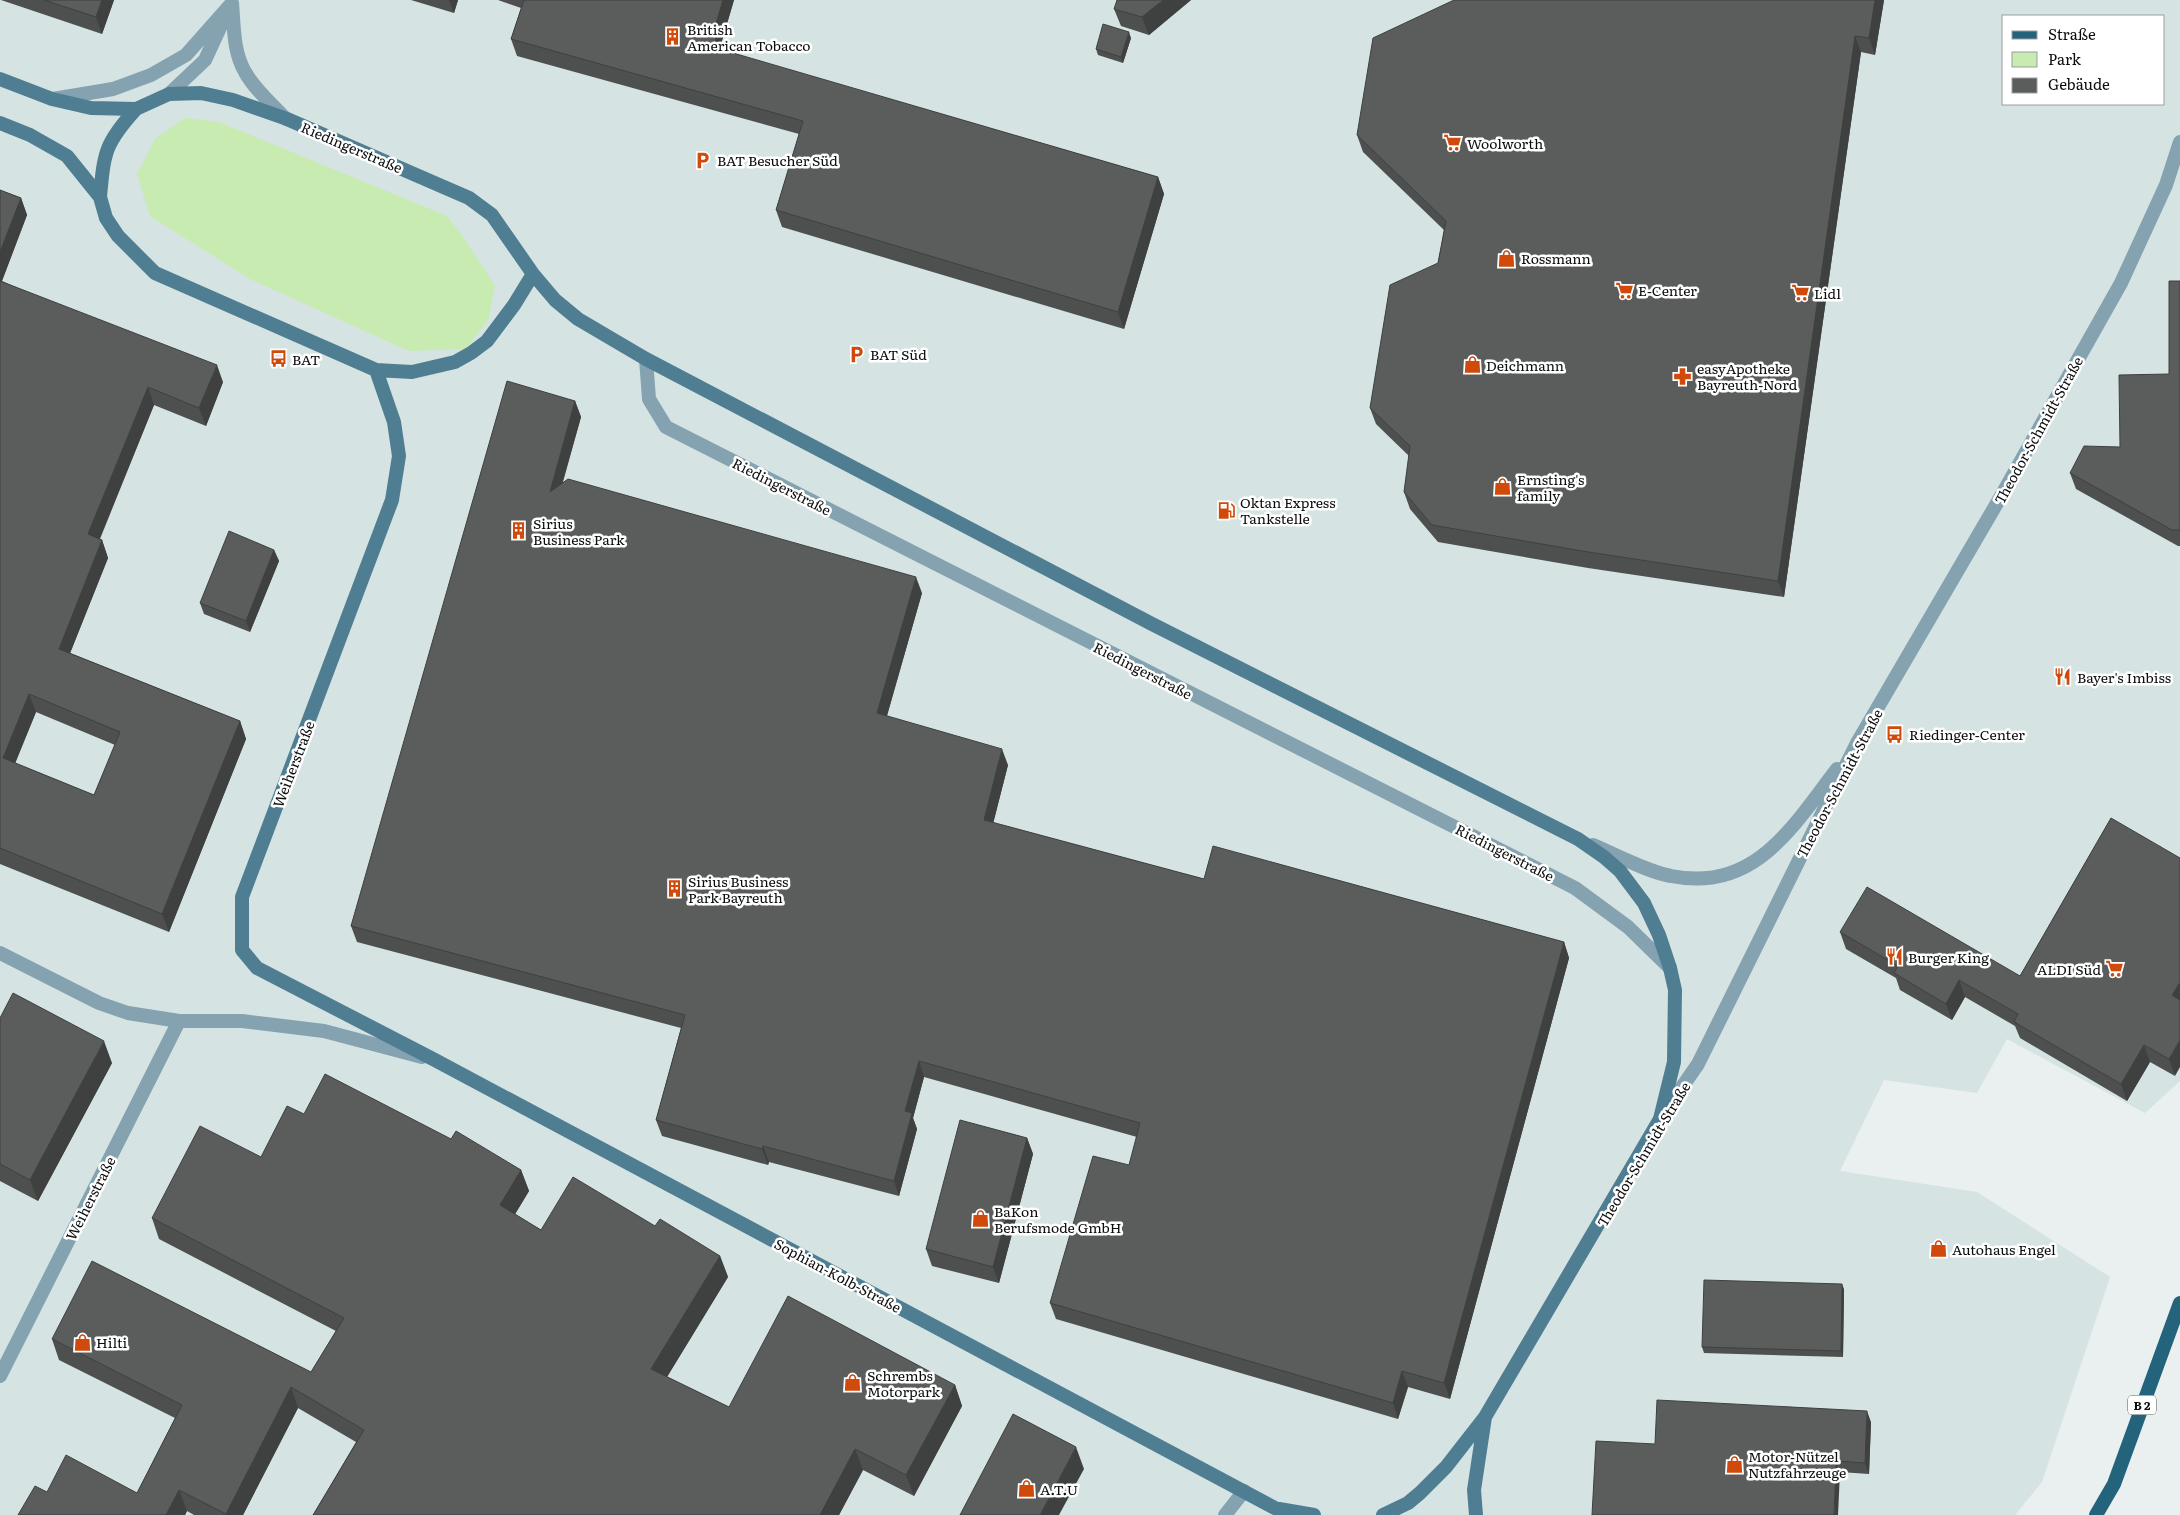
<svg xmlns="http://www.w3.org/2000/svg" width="2180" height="1515" font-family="Literata,serif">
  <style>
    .built { fill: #d5e3e3; fill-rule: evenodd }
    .green { fill: #c7ebb1 }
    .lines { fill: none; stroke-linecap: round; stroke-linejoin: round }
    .minor { stroke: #84a2b0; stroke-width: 14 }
    .tertiary { stroke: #84a2b0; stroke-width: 14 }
    .secondary { stroke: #4f7d92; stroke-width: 14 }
    .primary { stroke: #24637c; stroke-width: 14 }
    .wall { fill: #4d504f; fill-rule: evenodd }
    .shaded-wall { fill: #3f4140 }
    .building { fill: #5a5d5c; stroke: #3f4140; fill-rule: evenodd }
    .labels { text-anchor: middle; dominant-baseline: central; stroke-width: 5; stroke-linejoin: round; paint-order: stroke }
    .shield { fill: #fff; stroke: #545555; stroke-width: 1 }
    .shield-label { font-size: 12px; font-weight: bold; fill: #0b0c0c }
    .poi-label { font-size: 14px; fill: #0b0c0c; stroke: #fff; text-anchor: start }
    .street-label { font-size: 14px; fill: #0b0c0c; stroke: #fff }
  </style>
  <rect width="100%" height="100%" fill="#eaefef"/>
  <path class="built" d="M 0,0 L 2180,0 L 2180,1081 L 2145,1113 L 2007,1039 L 1977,1093 L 1884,1080 L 1840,1171 L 1977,1192 L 2110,1277 L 2042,1482 L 2015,1515 L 0,1515 ZM 2004,16 L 2164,16 L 2164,104 L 2004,104 Z"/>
  <path class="green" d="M 185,118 L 219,122 L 447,216 L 464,238 L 495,286 L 488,320 L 466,349 L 409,351 L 250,279 L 150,216 L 137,174 L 155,139 Z"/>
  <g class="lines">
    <path class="minor" d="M 646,359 L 649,399 L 666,427 L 1575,888 L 1628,927 L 1670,968
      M 0,953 L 99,1003 L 128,1013 L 179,1021 L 242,1021 L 324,1031 L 422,1057
      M 0,1376 L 179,1021
      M 1225,1515 L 1244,1491"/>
    <path class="tertiary" d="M 232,3 C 234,25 233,52 245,72 C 255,90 272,104 286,119
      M 169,94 L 205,60 L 224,19
      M 53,99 L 113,89 L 151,75 L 186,55 L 232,3
      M 1593,845 C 1616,855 1648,872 1671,876 C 1755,893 1793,826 1837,769
      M 1660,1119 L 1698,1064 L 1857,743 L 2000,498 L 2121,283 L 2166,185 L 2180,142"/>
    <path class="secondary" d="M 0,79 L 52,99 L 91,108 L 136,109 L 169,94 L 201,93 L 233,100 L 287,119 L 469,198 L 492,215 L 533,274 L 555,300 L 578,319 L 646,359 L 1152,624 L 1578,839 L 1604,857 L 1620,871 L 1644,903 L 1659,935 L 1670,968 L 1675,990 L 1674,1062 L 1660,1119 L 1485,1417 L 1446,1467 L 1420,1493 L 1408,1503 L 1383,1515
      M 0,123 L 30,135 L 67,156 L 100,197 L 106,218 L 118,236 L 155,273 L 376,370 L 412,372 L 455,362 L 471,353 L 487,341 L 514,305 L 533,274
      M 100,197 C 104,152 105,143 136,109
      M 376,370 L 394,422 L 399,456 L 392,500 L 242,897 L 242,950 L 257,968 L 433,1059 L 1288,1515
      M 1279,1509 L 1314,1515
      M 1476,1515 L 1474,1490 L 1485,1417"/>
    <path class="primary" d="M 2096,1515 L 2114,1484 L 2180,1303"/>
  </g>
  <path class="wall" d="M 1,0 L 114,0 L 102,34 Z
    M 411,0 L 458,0 L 454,13 Z
    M 498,0 L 734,0 L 721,44 L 721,50 L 1158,177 L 1164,194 L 1124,329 L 782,227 L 776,210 L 799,134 L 517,56 L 511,39 L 521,8 Z
    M 1191,0 L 1149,35 L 1121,26 L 1114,9 Z
    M 1884,0 L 1875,55 L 1861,52 L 1784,597 L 1588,568 L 1438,542 L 1410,509 L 1404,492 L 1409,456 L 1376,424 L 1370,408 L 1438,263 L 1444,230 L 1363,152 L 1357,135 Z
    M 1131,38 L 1123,63 L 1098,55 L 1096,49 Z
    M 0,190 L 21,198 L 27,215 L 2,281 L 223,382 L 206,426 L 154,405 L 100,539 L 102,540 L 108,558 L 70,653 L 240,721 L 246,739 L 169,932 L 0,864 ZM 36,712 L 115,745 L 94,795 L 15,763 Z
    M 2180,281 L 2180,546 L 2178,546 L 2076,489 L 2070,473 L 2120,447 L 2169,374 Z
    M 575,401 L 581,417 L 563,482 L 922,593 L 887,716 L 1008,765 L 993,823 L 1204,879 L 1564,942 L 1569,958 L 1450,1399 L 1408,1387 L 1398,1419 L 1056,1319 L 1050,1303 L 1129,1165 L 1137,1137 L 924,1077 L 913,1118 L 917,1129 L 899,1196 L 769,1162 L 768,1165 L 662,1136 L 656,1120 L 681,1028 L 357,942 L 351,926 Z
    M 274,550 L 279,561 L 250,632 L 204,614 L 200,603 Z
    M 2111,818 L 2175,1076 L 2150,1062 L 2127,1101 L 2020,1038 L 2015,1026 L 1965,997 L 1952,1020 L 1900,990 L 1896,978 L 1846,949 L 1840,932 L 2020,976 Z
    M 0,1018 L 112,1063 L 38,1201 L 0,1181 Z
    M 304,1114 L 451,1139 L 521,1170 L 529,1191 L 515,1214 L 541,1230 L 655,1226 L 720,1256 L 728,1277 L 667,1377 L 729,1407 L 955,1385 L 962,1406 L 914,1496 L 863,1470 L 839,1515 L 313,1515 L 356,1442 L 298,1408 L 243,1515 L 194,1515 L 187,1511 L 185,1515 L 18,1515 L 47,1492 L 137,1493 L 175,1418 L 59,1360 L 52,1339 L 311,1372 L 336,1331 L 159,1239 L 152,1218 L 261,1157 Z
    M 1027,1138 L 1033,1154 L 999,1283 L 932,1266 L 926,1249 Z
    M 1844,1289 L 1843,1357 L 1704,1353 L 1702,1347 Z
    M 1871,1422 L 1869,1474 L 1840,1472 L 1655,1444 Z"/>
  <path class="shaded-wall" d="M 102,0 L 114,0 L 102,34 L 96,17 Z
    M 449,0 L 458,0 L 454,13 Z
    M 723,0 L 734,0 L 721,44 L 722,65 L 716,48 L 715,27 Z
    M 1163,0 L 1191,0 L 1149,35 L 1142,17 Z
    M 1875,0 L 1884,0 L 1875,55 L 1869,38 Z
    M 1129,32 L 1131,38 L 1123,63 L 1121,57 Z
    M 1855,36 L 1861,52 L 1784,597 L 1778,581 Z
    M 1158,177 L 1164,194 L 1124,329 L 1118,312 Z
    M 21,198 L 27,215 L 0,286 L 0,252 Z
    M 217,365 L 223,382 L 206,426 L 199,408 Z
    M 148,387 L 154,405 L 94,552 L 88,534 Z
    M 575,401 L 581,417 L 555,508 L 550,492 Z
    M 102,540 L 108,558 L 65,666 L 59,649 Z
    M 274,550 L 279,561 L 250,632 L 246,621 Z
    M 916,577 L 922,593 L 883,729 L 877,713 Z
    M 29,694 L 36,712 L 10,776 L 3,758 Z
    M 240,721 L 246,739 L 169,932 L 162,914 Z
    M 1002,749 L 1008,765 L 990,836 L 984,820 Z
    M 1564,942 L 1569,958 L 1450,1399 L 1444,1383 Z
    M 1959,980 L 1965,997 L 1952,1020 L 1946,1004 Z
    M 2180,982 L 2180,1008 L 2172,995 Z
    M 2180,1040 L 2180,1067 L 2175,1076 L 2169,1059 Z
    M 104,1041 L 112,1063 L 38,1201 L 30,1180 Z
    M 2144,1045 L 2150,1062 L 2127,1101 L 2121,1084 Z
    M 919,1061 L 924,1077 L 913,1118 L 917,1129 L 899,1196 L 894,1181 L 905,1111 Z
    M 1027,1138 L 1033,1154 L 999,1283 L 993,1267 Z
    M 763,1146 L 769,1162 L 768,1165 L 762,1149 Z
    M 521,1170 L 529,1191 L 508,1226 L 500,1205 Z
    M 720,1256 L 728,1277 L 659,1390 L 651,1369 Z
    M 1842,1284 L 1844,1289 L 1843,1357 L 1841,1351 Z
    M 1402,1371 L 1408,1387 L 1398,1419 L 1393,1403 Z
    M 955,1385 L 962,1406 L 914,1496 L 906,1475 Z
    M 291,1387 L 298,1408 L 243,1515 L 226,1515 L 226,1514 Z
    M 1867,1411 L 1871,1422 L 1869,1474 L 1865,1463 Z
    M 1076,1447 L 1084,1469 L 1059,1515 L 1040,1515 Z
    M 855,1449 L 863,1470 L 839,1515 L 820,1515 Z
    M 1836,1461 L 1840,1472 L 1838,1515 L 1834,1515 Z
    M 179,1490 L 187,1511 L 185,1515 L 166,1515 Z"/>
  <path class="building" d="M 44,0 L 102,0 L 96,17 Z
    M 524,0 L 723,0 L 715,27 L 716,48 L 1158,177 L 1118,312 L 776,210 L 803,121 L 511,39 Z
    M 1117,0 L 1163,0 L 1142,17 L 1114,9 Z
    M 1454,0 L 1875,0 L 1869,38 L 1855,36 L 1778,581 L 1582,551 L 1432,525 L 1404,492 L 1410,446 L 1370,408 L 1390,285 L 1438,263 L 1446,221 L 1357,135 L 1373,38 Z
    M 1103,24 L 1129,32 L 1121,57 L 1096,49 Z
    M 0,190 L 21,198 L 0,252 Z
    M 0,281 L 217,365 L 199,408 L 148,387 L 88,534 L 102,540 L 59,649 L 240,721 L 162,914 L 0,848 ZM 29,694 L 120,732 L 94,795 L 3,758 Z
    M 2169,281 L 2180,281 L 2180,530 L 2172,530 L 2070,473 L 2084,446 L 2120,447 L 2119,375 L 2169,374 Z
    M 507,381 L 575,401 L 550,492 L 568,479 L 916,577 L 877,713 L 1002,749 L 984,820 L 1204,879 L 1213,846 L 1564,942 L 1444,1383 L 1402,1371 L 1393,1403 L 1050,1303 L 1093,1156 L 1129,1165 L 1140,1123 L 919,1061 L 905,1111 L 912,1113 L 894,1181 L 763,1146 L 762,1149 L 656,1120 L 685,1015 L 351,926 Z
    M 229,531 L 274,550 L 246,621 L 200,603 Z
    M 2111,818 L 2180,858 L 2180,982 L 2172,995 L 2180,1000 L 2180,1040 L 2169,1059 L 2144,1045 L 2121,1084 L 2014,1022 L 2018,1014 L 1959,980 L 1946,1004 L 1894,973 L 1898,966 L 1840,932 L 1867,887 L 2020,976 Z
    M 13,993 L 104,1041 L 30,1180 L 0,1164 L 0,1018 Z
    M 325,1074 L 451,1139 L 456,1131 L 521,1170 L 500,1205 L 541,1230 L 573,1177 L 655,1226 L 660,1219 L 720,1256 L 651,1369 L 729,1407 L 788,1296 L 955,1385 L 906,1475 L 855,1449 L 820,1515 L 313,1515 L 364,1430 L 291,1387 L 226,1514 L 179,1490 L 166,1515 L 18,1515 L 35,1486 L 47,1492 L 66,1455 L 137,1493 L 182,1405 L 52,1339 L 92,1261 L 311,1372 L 344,1318 L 152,1218 L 200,1126 L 261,1157 L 287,1106 L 304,1114 Z
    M 960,1120 L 1027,1138 L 993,1267 L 926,1249 Z
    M 1704,1280 L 1842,1284 L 1841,1351 L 1702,1347 Z
    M 1657,1400 L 1867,1411 L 1865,1463 L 1836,1461 L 1834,1515 L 1592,1515 L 1596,1441 L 1655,1444 Z
    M 1013,1414 L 1076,1447 L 1040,1515 L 960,1515 Z"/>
  <defs>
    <symbol id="building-bare" viewBox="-9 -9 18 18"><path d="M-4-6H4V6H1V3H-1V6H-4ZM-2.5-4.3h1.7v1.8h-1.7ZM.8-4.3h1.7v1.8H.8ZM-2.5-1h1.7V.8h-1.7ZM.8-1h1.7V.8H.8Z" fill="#cf4a0b" stroke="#fff" stroke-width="2.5" paint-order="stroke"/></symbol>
    <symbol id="supermarket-bare" viewBox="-9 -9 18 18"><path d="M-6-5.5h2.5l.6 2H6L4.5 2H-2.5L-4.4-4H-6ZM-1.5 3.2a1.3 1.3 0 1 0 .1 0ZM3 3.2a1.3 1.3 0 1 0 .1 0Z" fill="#cf4a0b" stroke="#fff" stroke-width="2.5" paint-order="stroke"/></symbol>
    <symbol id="parking-bare" viewBox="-9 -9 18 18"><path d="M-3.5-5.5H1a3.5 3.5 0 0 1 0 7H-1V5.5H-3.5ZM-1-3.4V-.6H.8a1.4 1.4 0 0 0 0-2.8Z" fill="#cf4a0b" stroke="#fff" stroke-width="2.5" paint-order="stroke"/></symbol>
    <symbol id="shop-bare" viewBox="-9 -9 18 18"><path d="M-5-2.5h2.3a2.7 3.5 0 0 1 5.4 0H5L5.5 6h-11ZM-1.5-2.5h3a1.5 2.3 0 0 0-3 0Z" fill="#cf4a0b" stroke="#fff" stroke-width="2.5" paint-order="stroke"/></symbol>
    <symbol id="bus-bare" viewBox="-9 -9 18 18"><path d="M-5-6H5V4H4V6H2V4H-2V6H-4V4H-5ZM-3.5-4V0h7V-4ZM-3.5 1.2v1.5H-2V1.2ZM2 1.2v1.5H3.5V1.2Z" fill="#cf4a0b" stroke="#fff" stroke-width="2.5" paint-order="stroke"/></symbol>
    <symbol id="pharmacy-bare" viewBox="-9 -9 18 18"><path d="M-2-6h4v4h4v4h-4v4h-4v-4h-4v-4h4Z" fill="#cf4a0b" stroke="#fff" stroke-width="2.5" paint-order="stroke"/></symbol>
    <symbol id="fuel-bare" viewBox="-9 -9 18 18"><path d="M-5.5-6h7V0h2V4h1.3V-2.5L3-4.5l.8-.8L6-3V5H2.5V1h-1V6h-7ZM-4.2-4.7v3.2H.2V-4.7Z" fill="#cf4a0b" stroke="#fff" stroke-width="2.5" paint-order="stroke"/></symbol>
    <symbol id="restaurant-bare" viewBox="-9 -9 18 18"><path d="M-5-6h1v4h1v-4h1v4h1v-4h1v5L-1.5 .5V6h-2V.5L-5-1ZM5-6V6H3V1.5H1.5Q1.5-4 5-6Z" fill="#cf4a0b" stroke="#fff" stroke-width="2.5" paint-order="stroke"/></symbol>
  </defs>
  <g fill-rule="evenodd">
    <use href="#building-bare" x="660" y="24" width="25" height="25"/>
    <use href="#supermarket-bare" x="1440" y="130" width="25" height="25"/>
    <use href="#parking-bare" x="690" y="148" width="25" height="25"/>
    <use href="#shop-bare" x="1494" y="246" width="25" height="25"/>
    <use href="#supermarket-bare" x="1612" y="278" width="25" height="25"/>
    <use href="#supermarket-bare" x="1788" y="280" width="25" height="25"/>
    <use href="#parking-bare" x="844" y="342" width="25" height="25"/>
    <use href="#bus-bare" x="266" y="346" width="25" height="25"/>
    <use href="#shop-bare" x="1460" y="352" width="25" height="25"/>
    <use href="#pharmacy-bare" x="1670" y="364" width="25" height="25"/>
    <use href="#shop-bare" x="1490" y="474" width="25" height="25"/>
    <use href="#fuel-bare" x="1214" y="498" width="25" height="25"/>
    <use href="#building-bare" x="506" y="518" width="25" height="25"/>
    <use href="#restaurant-bare" x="2050" y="664" width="25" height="25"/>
    <use href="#bus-bare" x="1882" y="722" width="25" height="25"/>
    <use href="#building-bare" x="662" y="876" width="25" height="25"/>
    <use href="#restaurant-bare" x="1882" y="944" width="25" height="25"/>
    <use href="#supermarket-bare" x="2102" y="956" width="25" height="25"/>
    <use href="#shop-bare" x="968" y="1206" width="25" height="25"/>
    <use href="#shop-bare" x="1926" y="1236" width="25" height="25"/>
    <use href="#shop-bare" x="70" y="1330" width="25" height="25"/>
    <use href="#shop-bare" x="840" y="1370" width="25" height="25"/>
    <use href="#shop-bare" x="1722" y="1452" width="25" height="25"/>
    <use href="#shop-bare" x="1014" y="1476" width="25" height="25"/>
  </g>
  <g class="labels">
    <rect class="shield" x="2128" y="1395.5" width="28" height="19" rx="4"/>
    <g class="shield-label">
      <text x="2142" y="1405">B 2</text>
    </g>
    <g class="poi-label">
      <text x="687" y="29">British<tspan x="687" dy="16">American Tobacco</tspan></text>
      <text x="1467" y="143">Woolworth</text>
      <text x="717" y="160">BAT Besucher Süd</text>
      <text x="1521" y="258">Rossmann</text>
      <text x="1638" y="290">E-Center</text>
      <text x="1814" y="293">Lidl</text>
      <text x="870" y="354">BAT Süd</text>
      <text x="292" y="359">BAT</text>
      <text x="1486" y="365">Deichmann</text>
      <text x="1697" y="368">easyApotheke<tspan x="1697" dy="16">Bayreuth-Nord</tspan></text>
      <text x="1517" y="479">Ernsting's<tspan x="1517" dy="16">family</tspan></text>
      <text x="1240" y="502">Oktan Express<tspan x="1240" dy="16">Tankstelle</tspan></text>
      <text x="533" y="523">Sirius<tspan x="533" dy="16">Business Park</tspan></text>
      <text x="2077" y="677">Bayer's Imbiss</text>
      <text x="1909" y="734">Riedinger-Center</text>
      <text x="688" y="881">Sirius Business<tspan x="688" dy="16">Park Bayreuth</tspan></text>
      <text x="1908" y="957">Burger King</text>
      <text x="2101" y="969" text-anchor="end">ALDI Süd</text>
      <text x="994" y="1211">BaKon<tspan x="994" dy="16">Berufsmode GmbH</tspan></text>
      <text x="1952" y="1249">Autohaus Engel</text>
      <text x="96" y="1342">Hilti</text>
      <text x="867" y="1375">Schrembs<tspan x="867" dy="16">Motorpark</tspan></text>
      <text x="1748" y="1456">Motor-Nützel<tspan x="1748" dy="16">Nutzfahrzeuge</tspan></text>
      <text x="1040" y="1489">A.T.U</text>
    </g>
    <g class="street-label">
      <text transform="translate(352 147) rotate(23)">Riedingerstraße</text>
      <text transform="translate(2038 430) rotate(-61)">Theodor-Schmidt-Straße</text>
      <text transform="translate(782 486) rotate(27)">Riedingerstraße</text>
      <text transform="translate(1143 670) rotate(27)">Riedingerstraße</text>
      <text transform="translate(293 764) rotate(-69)">Weiherstraße</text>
      <text transform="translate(1839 783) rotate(-62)">Theodor-Schmidt-Straße</text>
      <text transform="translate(1505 852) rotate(27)">Riedingerstraße</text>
      <text transform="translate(1643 1154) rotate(-59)">Theodor-Schmidt-Straße</text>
      <text transform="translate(90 1198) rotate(-63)">Weiherstraße</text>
      <text transform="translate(838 1275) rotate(28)">Sophian-Kolb-Straße</text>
    </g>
  </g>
  <rect x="2002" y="15" width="162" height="90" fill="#ffffff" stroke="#9d9e9e"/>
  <rect x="2012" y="31" width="25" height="8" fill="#24637c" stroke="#9d9e9e"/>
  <text x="2048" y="40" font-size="15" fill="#0b0c0c">Straße</text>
  <rect x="2012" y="52" width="25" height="15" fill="#c7ebb1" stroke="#9d9e9e"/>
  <text x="2048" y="65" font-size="15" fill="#0b0c0c">Park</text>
  <rect x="2012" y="78" width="25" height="15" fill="#5a5d5c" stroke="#9d9e9e"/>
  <text x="2048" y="90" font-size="15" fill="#0b0c0c">Gebäude</text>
</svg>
